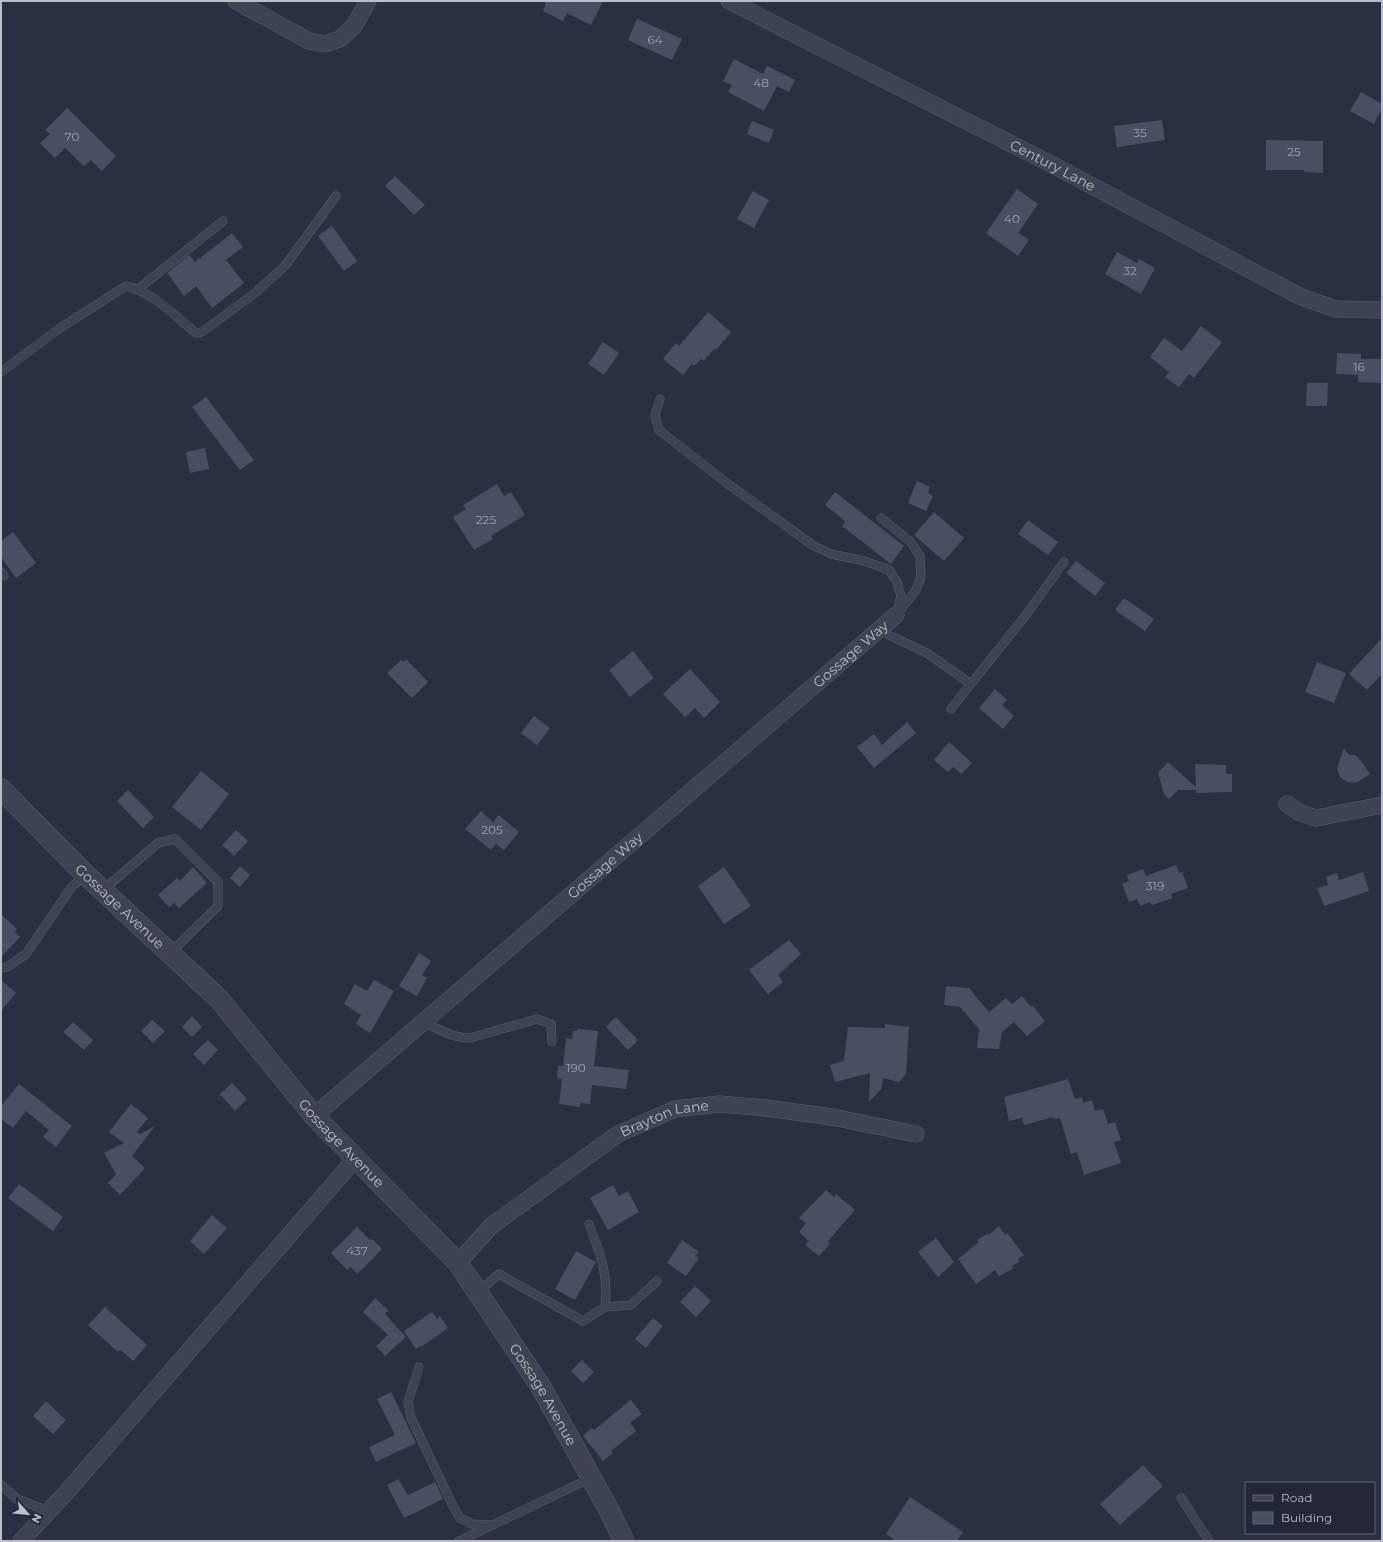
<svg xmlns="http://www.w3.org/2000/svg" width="1383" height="1542" viewBox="0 0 1383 1542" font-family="Montserrat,sans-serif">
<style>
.building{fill:#484f63}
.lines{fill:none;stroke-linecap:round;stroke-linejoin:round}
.service-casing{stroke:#585e6c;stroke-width:9}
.minor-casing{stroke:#585e6c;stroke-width:17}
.tertiary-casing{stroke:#585e6c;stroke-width:21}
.service{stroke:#3d4352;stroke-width:8}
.minor{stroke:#3d4352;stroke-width:16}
.tertiary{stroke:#3d4352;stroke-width:20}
.labels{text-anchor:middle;stroke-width:3;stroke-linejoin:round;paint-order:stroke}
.number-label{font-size:12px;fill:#9ea2b1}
.street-label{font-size:14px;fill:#babecb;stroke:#222737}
</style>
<rect width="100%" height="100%" fill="#293042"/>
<path class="building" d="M542,1h61l-12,24 -24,-12 -4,8 -20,-10 3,-8z
M637,19l45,20 -10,21 -44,-20z
M734,59l29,15 4,-8 28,14 -6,12 -12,-6 -13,25 -36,-19 4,-7 -9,-4z
M1361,92l21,12v4l-8,16 -24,-13z
M67,108l49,48 -14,15 -11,-11 -7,6 -19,-18 -10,10 -15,-15 10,-9 -5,-4z
M1162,120l3,20 -48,7 -3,-21z
M752,121l22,9 -5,13 -22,-9z
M1266,140l57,1v32l-19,-1v-2h-38z
M395,176l30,29 -11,10 -29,-29z
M1017,189l21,15 -20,29 11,7 -11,16 -32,-23z
M753,191l16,9 -15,28 -17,-9z
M332,226l25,35 -13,10 -26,-35z
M232,233l11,14 -17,13 18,23 -32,25 -16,-22 -12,10 -17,-23 22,-18 6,7z
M1117,252l20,11 2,-4 16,9 -14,26 -36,-20z
M708,312l23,20 -15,18 -2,-1 -10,12 -3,-2 -7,7 -2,-2 -9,11 -20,-16 13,-16 3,3z
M1201,326l21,16 -28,36 -5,-4 -10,13 -14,-10 4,-5 -19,-15 14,-19 18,13z
M603,342l16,11 -15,22 -16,-11z
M1337,353l24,1v5h21v24l-24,-1v-7l-22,-1z
M1307,383h21l-1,23h-21z
M206,397l48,63 -14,10 -48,-63z
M205,448l4,21 -19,4 -4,-21z
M917,481l13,6 -2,6 5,3 -7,15 -18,-8z
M497,484l7,12 7,-4 14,23 -34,21 2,3 -19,11 -21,-33 13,-8 -3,-4z
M835,492l69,54 -13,18 -49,-38 3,-5 -20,-16z
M934,512l30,26 -20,23 -30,-26z
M1028,520l30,22 -10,13 -30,-21z
M13,532l23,31 -20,15 -15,-21v-16z
M1076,561l29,22 -10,13 -29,-23z
M1124,598l30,21 -9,12 -30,-21z
M1382,638v36l-15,16 -18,-16z
M633,651l21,27 -24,19 -21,-27z
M406,659l22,23 -16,16 -25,-25 14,-13 2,2z
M1317,662l29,11 -12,30 -29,-11z
M690,669l30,33 -16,16 -9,-10 -10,9 -22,-23z
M995,689l12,11 -5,5 12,11 -11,13 -24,-21z
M534,716l16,12 -13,17 -16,-12z
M907,722l9,11 -42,35 -17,-21 17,-13 8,11z
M949,742l23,21 -11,11 -8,-7 -5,5 -14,-12z
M1344,748l5,7h6l6,6 9,13 -14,9 -9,-1 -7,-5 -3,-9z
M1168,762l28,25 -1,-23 31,1v9h6v18l-36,1v-3h-18l-9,9 -5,-5 -6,-21z
M201,771l28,23 -28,36 -29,-23z
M128,790l26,27 -11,11 -26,-27z
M481,811l12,11 6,-7 20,17 -15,18 -8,-6 -5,6 -26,-21z
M236,830l12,11 -14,15 -12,-11z
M1176,865l3,8 3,-1 6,16 -17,6 1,4 -20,7 -2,-3 -10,4 -3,-7 -8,3 -7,-18 7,-3 -2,-6 16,-6 3,7z
M240,866l10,9 -10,12 -10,-9z
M193,867l14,16 -28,25 -5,-5 -5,4 -11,-12 19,-17 3,3z
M724,867l27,39 -27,18 -26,-38z
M1363,872l6,19 -45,15 -7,-18 11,-3 -2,-8 11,-4 2,7z
M1,914l16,15 -2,3 5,5 -19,20z
M789,940l12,14 -23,21 5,7 -15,12 -19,-24z
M419,953l12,8 -9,14 5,3 -10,18 -18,-10z
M1,980l15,13 -15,18z
M374,980l20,11 -24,42 -14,-9 5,-9 -17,-11 11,-20 12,7z
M946,986l23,2 20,24 17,-14 6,6 10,-8 9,11 2,-1 12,15 -18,15 -13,-14 -12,10 -3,17 -22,-1 2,-19 -19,-22 -16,-2z
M192,1016l10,11 -10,10 -10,-10z
M616,1017l22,23 -10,10 -22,-23z
M152,1020l13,11 -12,12 -12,-12z
M73,1022l20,18 -9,10 -21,-18z
M885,1024l24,3 -3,47 -7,8 -16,-4 -1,10 -13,14 1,-29 -35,9 -5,-17 14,-4 4,-34 37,1z
M578,1029l20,2 -4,35 35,4 -3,19 -34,-4 -2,19 -10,-1v4l-21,-3 3,-25 -5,-1 1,-12h5l3,-28 6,1 1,-8h4z
M208,1040l10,10 -14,15 -11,-11z
M1068,1079l7,20 7,-2 1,6 9,-3 3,11 8,-2 5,15 7,-2 6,18 -7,2 7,21 -37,12 -7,-23 -6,2 -11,-36 -5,1 -2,-2 -29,8 -2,-7 -13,3 -5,-24z
M232,1083l15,16 -12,12 -15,-17z
M19,1084l53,42 -16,21 -13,-10 6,-7 -23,-19 -13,17 -12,-9v-13z
M131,1104l17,14 -11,14 3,2 15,-8 -23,30 13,12 -25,27 -12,-12 8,-9 -12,-21 20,-10 -15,-11z
M19,1184l44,33 -10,14 -45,-33z
M613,1185l6,11 9,-5 11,21 -31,18 -18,-32z
M826,1190l8,7 2,-3 19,16 -27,31 2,3 -11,12 -14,-11 4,-4 -10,-9 7,-9 -7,-5z
M212,1215l15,13 -23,26 -14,-13z
M999,1226l6,9 2,-2 17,22 -6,4 1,3 -7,4 2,2 -15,8 -4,-6 -19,14 -18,-25 21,-17 -2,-2 11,-7 1,2z
M357,1227l13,13 2,-1 10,10 -25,25 -6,-7 -4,3 -16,-17z
M936,1238l18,24 -16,15 -20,-25z
M682,1240l17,12 -4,4 4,2 -13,18 -19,-13z
M576,1251l20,11 -21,38 -20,-11z
M695,1286l16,15 -15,16 -16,-15z
M375,1298l13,12 -3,4 21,23 -21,19 -9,-10 12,-11 -25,-23z
M105,1307l42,38 -14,16 -12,-11 -4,1 -29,-26z
M432,1312l5,7 3,-3 8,12 -27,19 -1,-1 -4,3 -12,-18z
M653,1318l10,8 -17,22 -11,-9z
M582,1360l12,12 -11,11 -12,-12z
M391,1392l25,51 -40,19 -7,-15 26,-12 -18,-36z
M631,1400l11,14 -12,9 6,8 -25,20 2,2 -10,8 -20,-25 9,-8 2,2z
M46,1401l20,19 -13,14 -20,-18z
M1143,1465l20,21 -43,39 -20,-21z
M398,1479l10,16 27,-13 8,17 -39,19 -17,-33z
M910,1497l53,35 -6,9h-61l-10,-7z"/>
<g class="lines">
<defs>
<path id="service" d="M137,290l86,-69
M1,372l59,-44 66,-42c27,6 49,30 70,47l6,-1 53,-39 30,-27 51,-70
M660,399l-5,16 4,15 69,54 86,62 17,8 34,7 24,9 8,12 4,14 -5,19
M881,518l29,23 10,15 1,21 -5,13 -18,23
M1,572l3,4
M880,631l47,22 44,31
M951,709l75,-94 38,-53
M103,890l55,-47 17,-4 43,43v24l-48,47
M1,968l6,-1 19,-13 45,-66 14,-14
M423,1022c15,7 31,16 47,16l67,-19 14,5 1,18
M478,1292l21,-18 84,47 22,-14c4,-32 -5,-53 -16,-83
M605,1307l26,-2 26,-24
M419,1367l-11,35 3,16 41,86 8,14 12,6 20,1
M1,1485l16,14 32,12
M1181,1498l28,43
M459,1541l132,-63"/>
<g id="minor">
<path d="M236,1l73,40 16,3 15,-5 14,-13 14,-25"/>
<path id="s1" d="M729,1l324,164 248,132 35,12 46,1"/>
<path d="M1287,804l13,9 16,5 66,-13"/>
<path id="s2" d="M314,1116l582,-501"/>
<path id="s3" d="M458,1263l33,-37 127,-92 57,-25 44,-5 47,4 66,9 84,17"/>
<path d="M21,1541l44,-47 291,-336"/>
</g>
<g id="tertiary">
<path id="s4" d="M1,789l84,85 134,125 95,117 144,147 83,124 68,123 15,31"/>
</g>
</defs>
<use href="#service" class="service-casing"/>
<use href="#minor" class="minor-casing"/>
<use href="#tertiary" class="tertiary-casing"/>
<use href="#service" class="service"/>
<use href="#minor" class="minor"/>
<use href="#tertiary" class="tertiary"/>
</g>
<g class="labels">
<g class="number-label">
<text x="655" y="44">64</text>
<text x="761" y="87">48</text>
<text x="1140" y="137">35</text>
<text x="72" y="141">70</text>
<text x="1294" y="156">25</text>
<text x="1012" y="223">40</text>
<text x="1130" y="275">32</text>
<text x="1359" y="371">16</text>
<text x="486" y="524">225</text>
<text x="492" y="834">205</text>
<text x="1155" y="890">319</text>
<text x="576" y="1072">190</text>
<text x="357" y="1255">437</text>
</g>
<g class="street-label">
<text dy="5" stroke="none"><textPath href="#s1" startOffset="363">Century Lane</textPath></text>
<text dy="5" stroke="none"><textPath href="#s2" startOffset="708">Gossage Way</textPath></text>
<text dy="5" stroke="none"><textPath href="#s2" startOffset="384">Gossage Way</textPath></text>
<text dy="5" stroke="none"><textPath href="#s4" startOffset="167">Gossage Avenue</textPath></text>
<text dy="5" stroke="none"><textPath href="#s3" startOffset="256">Brayton Lane</textPath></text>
<text dy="5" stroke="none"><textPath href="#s4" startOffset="492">Gossage Avenue</textPath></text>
<text dy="5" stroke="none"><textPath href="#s4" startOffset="816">Gossage Avenue</textPath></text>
</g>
</g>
<rect width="1383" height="1542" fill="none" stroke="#babecb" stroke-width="4"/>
<rect x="1245" y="1482" width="130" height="52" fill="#222737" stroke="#5f6372"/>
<rect x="1253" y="1495" width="20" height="6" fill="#3d4352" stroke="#5f6372"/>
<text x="1281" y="1502" font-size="12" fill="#babecb">Road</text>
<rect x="1253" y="1512" width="20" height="12" fill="#484f63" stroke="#5f6372"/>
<text x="1281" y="1522" font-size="12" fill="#babecb">Building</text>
<g transform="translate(28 1514) rotate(117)" stroke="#222737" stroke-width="3" paint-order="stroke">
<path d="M0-3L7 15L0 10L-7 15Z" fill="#babecb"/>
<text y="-6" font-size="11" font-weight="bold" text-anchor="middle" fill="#babecb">N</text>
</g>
</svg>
